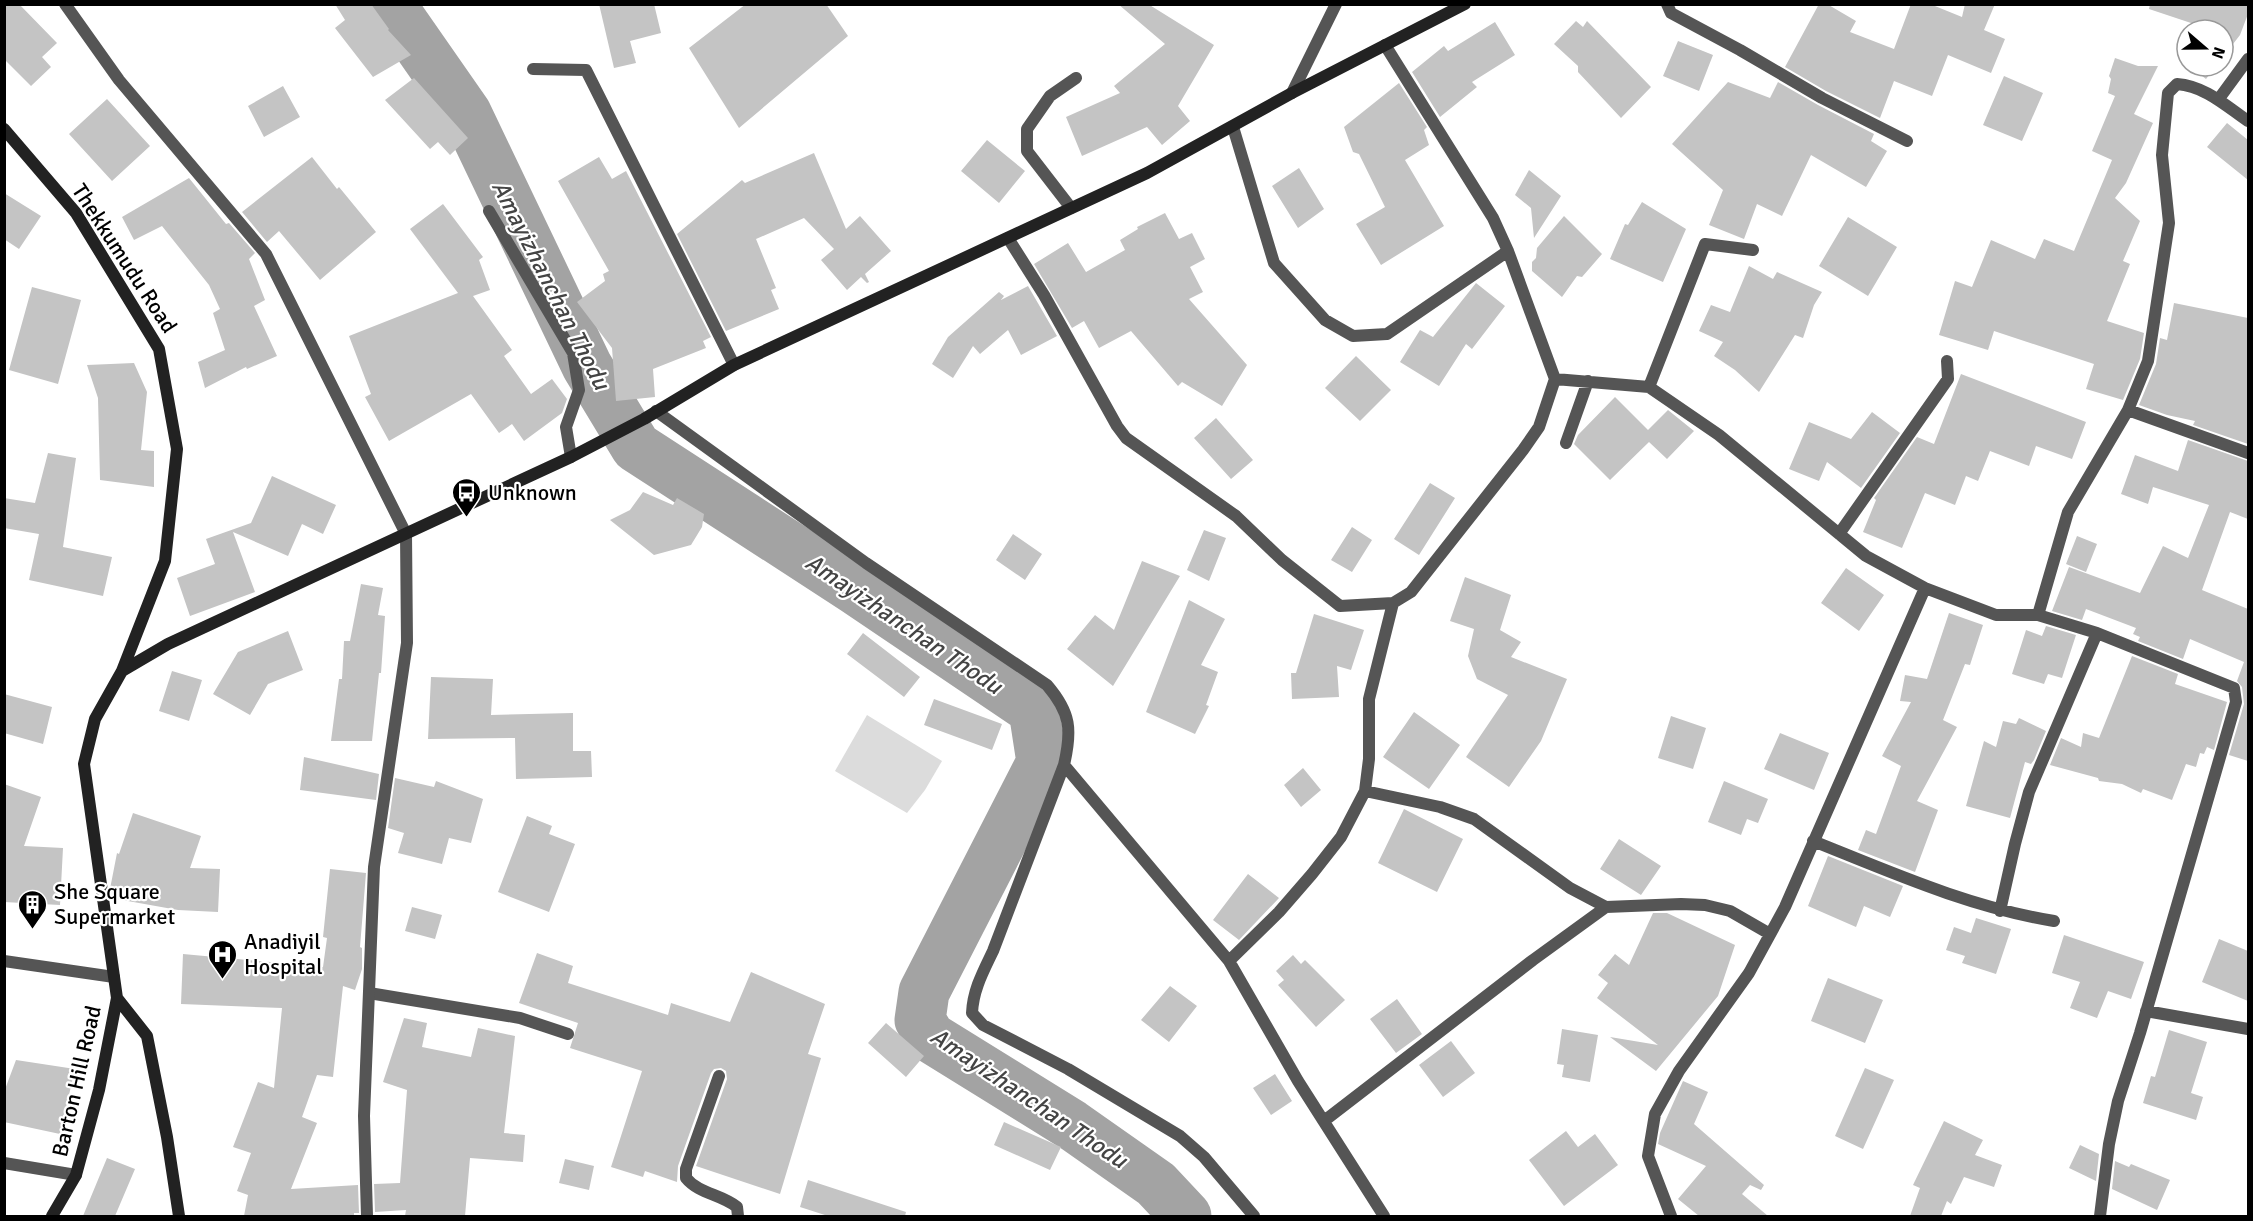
<svg xmlns="http://www.w3.org/2000/svg" width="2253" height="1221" viewBox="0 0 2253 1221" font-family="Signika,sans-serif">
<style>
.green{fill:#dcdcdc}
.lines{fill:none;stroke-linecap:round;stroke-linejoin:round}
.river{stroke:#a3a3a3;stroke-width:51}
.building{fill:#c4c4c4}
.lane{stroke:#555;stroke-width:12}
.street{stroke:#555;stroke-width:12}
.secondary{stroke:#222;stroke-width:12}
.labels{text-anchor:middle;stroke-width:4.5;stroke-linejoin:round;paint-order:stroke}
.street-label{font-size:22px;fill:#000;stroke:#fff}
.poi-label{font-size:22px;fill:#000;stroke:#fff;text-anchor:start}
.water-label{font-size:24px;font-style:italic;fill:#444;stroke:#fff}
</style>
<rect width="100%" height="100%" fill="#fff"/>
<path class="green" d="M867,715l75,46 -17,29 -18,23 -72,-42z"/>
<g class="lines">
<path class="river" d="M390,4l76,109 121,253 49,81 219,142 179,121 8,52 -118,230 -4,28 10,17 142,88 84,59 30,32"/>
</g>
<path class="building" d="M4,4h15l38,39 -15,14 9,10 -20,19 -27,-27z
M335,4h36l18,25 -1,1 23,25 -38,22 -38,-49 10,-8z
M599,4h55l7,29 -31,8 6,22 -22,5z
M746,4h80l22,32 -109,92 -50,-80z
M1118,4h30l66,41 -36,61 12,15 -28,24 -15,-18 -65,29 -16,-39 54,-24 -6,-7 51,-42z
M1819,4h8l29,17 -6,11 44,17 17,-45h19l32,13 3,-13h30l-11,26 21,9 -14,34 -43,-18 -16,41 -38,-15 -14,37 -54,-27 -41,-24z
M2150,4h98v10l-8,21 -17,22v-27h-15l1,-1 -60,-20z
M1576,21l7,6 4,-6 64,66 -30,31 -43,-46v-6l-24,-22z
M1495,22l20,33 -43,27 5,5 -37,30 -28,-45 32,-26 4,5z
M1678,41l35,14 -14,36 -36,-15z
M2115,58l23,8h20l-24,48 19,9 -27,60 -11,15 25,23 -17,40 7,3 -23,57 37,12 -4,26 -17,41 -37,-11 8,-25 -100,-33 -6,19 -49,-15 16,-54 17,6 19,-47 44,19 9,-20 30,12 38,-91 -20,-9 23,-55 -7,-3 3,-14 -2,-3z
M2189,66h27l-10,13z
M2004,76l39,17 -21,48 -39,-16z
M414,78l54,60 -18,17 -12,-13 -8,7 -45,-49z
M1728,82l42,16 8,-16 40,23 56,29 -3,7 16,10 -21,36 -55,-32 -29,61 -25,-12 -13,35 -35,-14 14,-35 -51,-46z
M1399,83l28,44 -3,3 5,15 -24,15 39,66 -63,39 -25,-41 29,-17 -26,-53 -6,-2 -9,-25z
M283,86l17,31 -36,20 -16,-31z
M107,99l43,47 -38,35 -43,-47z
M2227,123l21,17v40l-41,-33z
M987,140l38,31 -26,32 -38,-32z
M814,153l32,76 14,-13 31,35 -26,23 4,8 -2,1 -6,-6 -14,13 -26,-30 13,-11 -30,-31 -48,21 20,49 -5,2 8,19 -53,22 -49,-97 65,-54 3,3z
M312,157l25,32 2,-2 37,45 -56,48 -41,-49 -12,11 -25,-30z
M599,157l13,22 14,-8 85,166 -8,4 3,7 -53,21 2,28 -39,4 -4,-53 -35,-46 28,-21 -2,-7 6,-3 -51,-90z
M1299,168l25,41 -26,19 -26,-42z
M1529,170l32,26 -27,42 -3,-30 -16,-13z
M189,178l37,46 3,-1 26,30 -6,6 16,41 -11,6 23,50 -30,13 -1,-2 -41,21 -7,-26 27,-12 -12,-37 7,-4 -11,-24 -47,-59 -28,14 -12,-23z
M4,193l37,23 -22,33 -15,-10z
M1642,202l44,27 -23,53 -53,-23 15,-35 3,1z
M443,204l40,53 -4,3 11,30 -17,6 39,54 -8,6 27,38 21,-15 15,20 -5,14 -38,28 -12,-17 -13,9 -28,-39 -82,47 -24,-44 6,-3 -22,-58 109,-43 -48,-64z
M1165,213l14,26 13,-6 13,26 -15,8 13,25 -14,7 58,66 -25,41 -40,-24 -4,4 -47,-55 -32,17 -15,-27 -12,7 -38,-64 34,-21 18,29 39,-22 -5,-10 18,-11 -1,-2z
M1564,216l38,38 -20,23 -5,-1 -15,21 -30,-26v-9l4,-4 1,-10z
M1848,217l49,30 -29,49 -49,-30z
M1749,266l24,13 4,-7 45,20 -8,13 -11,33 -8,-3 -36,57 -24,-22 -21,-14 9,-14 -24,-11 12,-26 19,7z
M1476,283l29,23 -33,43 -6,-5 -27,42 -39,-24 20,-32 13,7z
M1028,286l29,50 -36,19 -13,-25 -28,24 -7,-8 -20,32 -21,-14 16,-27 51,-45 5,4 -3,4z
M32,287l49,13 -23,84 -49,-14z
M2174,303l74,15v126l-55,-19 2,-4 -28,-6 -28,-10 17,-41 4,-26 7,2z
M1356,356l35,34 -31,31 -35,-33z
M134,363l13,29 -6,58 13,1v36l-54,-7 -2,-82 -11,-33z
M1961,374l125,48 -14,37 -36,-13 -7,20 -39,-15 -12,30 -12,-5 -11,29 -30,-12 -23,55 -39,-16 13,-32 -2,-2 43,-61 17,7z
M1615,397l33,33 20,-20 26,21 -27,28 -18,-17 -39,38 -36,-36 4,-9z
M1872,412l28,21 -39,55 -34,-26 -8,19 -30,-12 20,-47 42,17z
M1216,418l37,42 -22,19 -37,-41z
M2188,440l60,21v58l-18,-7 -28,78 46,19v152l-19,-6 15,-51 -2,-17 -5,-6 7,-19 -54,-23 -7,20 -45,-18 2,-4 -7,-3 3,-6 -50,-19 -4,11 -30,-9 17,-44 71,26 23,-47 25,12 21,-53 -56,-18 -5,17 -27,-10 14,-39 43,16z
M48,453l28,5 -13,89 49,10 -9,39 -74,-16 10,-46 -35,-6v-30l31,5z
M272,476l64,29 -13,29 -21,-10 -14,32 -55,-24 22,60 -65,24 -13,-38 38,-14 -9,-25 45,-16z
M1430,483l25,15 -36,57 -25,-16z
M643,492l30,13 4,-7 27,16 -2,13 -11,18 -37,10 -44,-35 20,-10z
M1352,527l20,13 -20,32 -21,-12z
M1204,530l22,8 -17,43 -22,-11z
M1013,534l29,20 -17,26 -29,-20z
M2077,536l20,8 -11,28 -20,-8z
M1142,561l38,15 -67,110 -46,-37 28,-34 19,15z
M1846,568l38,27 -25,36 -38,-28z
M1465,577l46,18 -11,35 21,12 -10,15 56,22 -26,62 -32,46 -43,-30 42,-62 -31,-16 -9,-23 6,-27 -24,-8z
M361,584l22,4 -5,27 7,1 -4,57h-2l-7,68h-41l8,-62h3l2,-38h6z
M1189,600l36,19 -24,46 17,7 -12,33 3,1 -14,28 -49,-22z
M1949,613l34,12 -13,40 -5,-1 -22,56 14,7 -40,74 21,9 -23,62 -57,-22 8,-20 10,4 25,-68 -19,-10 29,-54 -11,-1 5,-26 22,4z
M1314,614l50,16 -13,40 -14,-4 2,31 -47,2 -1,-26h5z
M2046,626l30,9 -14,43 -14,-4 -4,10 -32,-10 14,-44 16,6z
M288,631l15,39 -35,14 -18,31 -37,-21 25,-42z
M863,633l57,44 -16,20 -57,-43z
M2132,656l46,18 -3,10 52,18 -13,48 -7,-3 -3,7 -4,-1 -4,14 -10,-3 -14,36 -29,-11 -2,4 -19,-9 -23,-3 -1,-3 -48,-13 11,-27 20,9 2,-14 16,5z
M172,671l30,9 -13,41 -30,-10z
M431,677l62,2 -2,36 82,-2v38h18l1,26 -76,2 -1,-41 -87,1z
M4,694l48,13 -9,37 -39,-11z
M934,699l68,25 -10,26 -68,-25z
M1414,712l46,33 -31,44 -46,-32z
M1671,716l35,12 -13,41 -35,-11z
M2019,718l27,13 -12,29 -3,4 -6,-2 -15,56 -44,-12 18,-65 12,6 7,-26 13,3z
M1780,733l49,20 -15,37 -50,-21z
M304,757l75,17 -3,26 -76,-10z
M1303,768l18,22 -20,17 -17,-22z
M395,778l39,9 2,-6 47,18 -12,44 -22,-5 -7,26 -44,-11 6,-20 -16,-5z
M1724,781l44,18 -10,24 -11,-4 -6,16 -33,-13z
M4,784l37,13 -17,49 39,2 -3,57 -56,-3z
M1404,809l59,30 -26,53 -59,-29z
M133,813l68,23 -11,32 30,1 -2,43 -40,-2 -67,-12 -1,-9 7,-36 2,1z
M527,816l25,10 -3,8 26,10 -26,68 -51,-20z
M1619,839l42,27 -20,29 -41,-26z
M1828,856l75,30 -13,31 -26,-11 -8,21 -48,-21z
M330,869l36,4 -6,74 2,1v21l-7,21 -12,-4 -10,91 -16,-2 -15,42 15,6 -26,66 67,-4 1,28h-5v3h-110l4,-21 -11,-4 14,-38 -18,-6 25,-65 16,6 8,-80 -101,-4 2,-50 140,13 4,-29 -4,-1z
M1248,874l31,24 -40,42 -26,-20z
M412,907l30,8 -7,24 -30,-8z
M1653,913h14l68,32 -17,51 -62,75 -46,-34 48,8 -61,-47 11,-15 -10,-8 17,-21 14,11z
M1976,918l35,11 -15,45 -34,-11 3,-7 -19,-6 8,-23 17,6z
M2064,935l80,27 -13,37 -23,-8 -11,27 -27,-10 10,-26 -28,-9z
M2219,939l29,12v50l-46,-19z
M537,953l36,13 -5,17 100,32 3,-12 59,19 21,-50 74,32 -17,50 13,4 -41,136 -84,-28 31,-87 -1,-8 -5,-3 -7,1 -3,4 -33,93 -1,16 -32,-11 -2,6 -32,-10 31,-96 -72,-23 8,-25 -59,-20z
M1293,955l8,9 4,-4 40,40 -29,27 -38,-42 6,-5 -8,-9z
M1828,978l55,22 -18,43 -54,-22z
M1170,986l27,20 -28,36 -28,-22z
M1397,999l25,35 -26,19 -26,-34z
M404,1018l23,5 -5,24 49,10 7,-29 37,8 -11,97 21,2 -2,27 -53,-4 -5,58h-60l1,-6 -31,2 -1,-28 26,-1 7,-93 -24,-8z
M886,1023l38,33 -18,21 -38,-34z
M1562,1029l36,6 -8,47 -28,-5 2,-12 -7,-1z
M2169,1030l38,12 -16,51 12,4 -7,23 -53,-17 8,-27 4,1z
M1451,1041l24,32 -32,24 -24,-32z
M16,1060l59,9 -15,65 -56,-12v-30z
M1865,1068l29,12 -31,69 -28,-13z
M1275,1074l17,27 -21,14 -18,-27z
M1683,1081l25,11 -14,32 70,61 -3,5 -11,-5 -8,9 26,22h-69l-21,-17 28,-33 -48,-22 2,-11z
M1944,1121l39,19 -8,15 27,10 -8,22 -30,-10 -13,27 -4,-3 -6,15h-31l10,-28 -7,-3z
M1004,1122l57,25 -11,23 -56,-25z
M1566,1131l12,16 17,-13 23,31 -54,41 -35,-46z
M2080,1145l19,9 -3,27 -27,-13z
M107,1158l28,11 -20,47h-32z
M565,1159l29,7 -5,24 -30,-7z
M2115,1161l14,6 2,-3 39,16 -13,30 -45,-21z
M808,1180l98,32 -1,4h-77l-28,-9z"/>
<g class="lines">
<path class="lane" d="M369,993l151,25 48,16
M719,1076l-33,93v9c13,16 35,16 51,29l1,9"/>
<path class="street" d="M65,4l54,76 147,174 140,280 1,109 -33,224 -10,249 3,100
M1667,4l4,9 69,37 82,48 85,43
M1385,45l108,173 15,33 47,128 94,8 70,48 147,121 59,32 71,27h42l59,18 137,55 2,14 -96,331 -22,68 -9,43 -9,72
M533,69l53,1 148,295
M1292,93l44,-89
M2218,100l30,-41
M1233,127l41,136 51,57 28,16 34,-2 121,-83
M1071,208l-44,-57v-22l23,-33 26,-18
M489,211l84,142 6,37 -13,37 5,30
M1008,238l36,57 73,131 9,12 110,78 46,44 58,46 53,-3 18,-11 112,-142 16,-23 16,-48
M1649,387l56,-143 48,6
M2128,410l120,43
M656,411l210,152 181,122c24,28 25,45 17,80l-71,186c-10,21 -20,39 -21,62l11,12 85,44 112,67 24,21 50,59
M1566,443l22,-62
M1839,534l109,-155 -1,-18
M2038,615l30,-103 60,-102 20,-49 21,-138 -7,-68 6,-62 9,-9c28,2 49,22 71,37
M1064,765l165,196 50,-49 33,-38 29,-37 24,-46 4,-32v-60l24,-96
M1365,791l75,16 34,12 96,69 36,19 75,-3 24,1 25,6 40,23
M1813,841c80,32 156,66 241,80
M2000,911l15,-67 14,-52 68,-159
M4,961l110,16
M1229,961l69,120 86,135
M2146,1011l102,18
M1324,1121l209,-161 73,-53
M4,1163l72,12
M1671,1216l-23,-60 7,-42 24,-43 70,-98 36,-66 140,-319"/>
<path class="secondary" d="M4,129l72,84 83,136 18,100 -12,112 -43,110 -27,48 -11,45 33,234 -18,92 -23,85 -24,41
M122,671l46,-27 403,-187 73,-38 90,-54 413,-192 145,-80 173,-89
M117,998l30,38 20,101 12,79"/>
</g>
<defs>
<symbol id="bus-pin" viewBox="-11 -11 22 30"><path d="M0 17L-7.5 6A9.5 9.5 0 1 1 7.5 6Z" fill="#000" stroke="#fff"/><path d="M-5-6H5V4H4V6H2V4H-2V6H-4V4H-5ZM-3.5-4V0h7V-4ZM-3.5 1.2v1.5H-2V1.2ZM2 1.2v1.5H3.5V1.2Z" fill="#fff"/></symbol>
<symbol id="building-pin" viewBox="-11 -11 22 30"><path d="M0 17L-7.5 6A9.5 9.5 0 1 1 7.5 6Z" fill="#000" stroke="#fff"/><path d="M-4-6H4V6H1V3H-1V6H-4ZM-2.5-4.3h1.7v1.8h-1.7ZM.8-4.3h1.7v1.8H.8ZM-2.5-1h1.7V.8h-1.7ZM.8-1h1.7V.8H.8Z" fill="#fff"/></symbol>
<symbol id="hospital-pin" viewBox="-11 -11 22 30"><path d="M0 17L-7.5 6A9.5 9.5 0 1 1 7.5 6Z" fill="#000" stroke="#fff"/><path d="M-5-5h3v3.5h4V-5h3V5h-3V1.5h-4V5h-3Z" fill="#fff"/></symbol>
</defs>
<g fill-rule="evenodd">
<use href="#bus-pin" x="450" y="476" width="33" height="45"/>
<use href="#building-pin" x="16" y="888" width="33" height="45"/>
<use href="#hospital-pin" x="206" y="938" width="33" height="45"/>
</g>
<g class="labels">
<g class="street-label">
<text transform="translate(125 258) rotate(57)" y="8">Thekkumudu Road</text>
<text transform="translate(76 1081) rotate(-77)" y="8">Barton Hill Road</text>
</g>
<g class="poi-label">
<text x="488" y="500">Unknown</text>
<text x="54" y="899">She Square<tspan x="54" dy="25">Supermarket</tspan></text>
<text x="244" y="949">Anadiyil<tspan x="244" dy="25">Hospital</tspan></text>
</g>
<g class="water-label">
<text transform="translate(551 285) rotate(63)" y="8">Amayizhanchan Thodu</text>
<text transform="translate(904 624) rotate(34)" y="8">Amayizhanchan Thodu</text>
<text transform="translate(1029 1098) rotate(34)" y="8">Amayizhanchan Thodu</text>
</g>
</g>
<rect width="2253" height="1221" fill="none" stroke="#000000" stroke-width="12"/>
<g transform="translate(2205 48) rotate(110)"><circle r="28" fill="#ffffff" stroke="#999999" stroke-width="1.5"/>
<path d="M0-4.5L10 22L0 15L-10 22Z" fill="#000000"/>
<text y="-9" font-size="16" font-weight="bold" text-anchor="middle" fill="#000000">N</text>
</g>
</svg>
